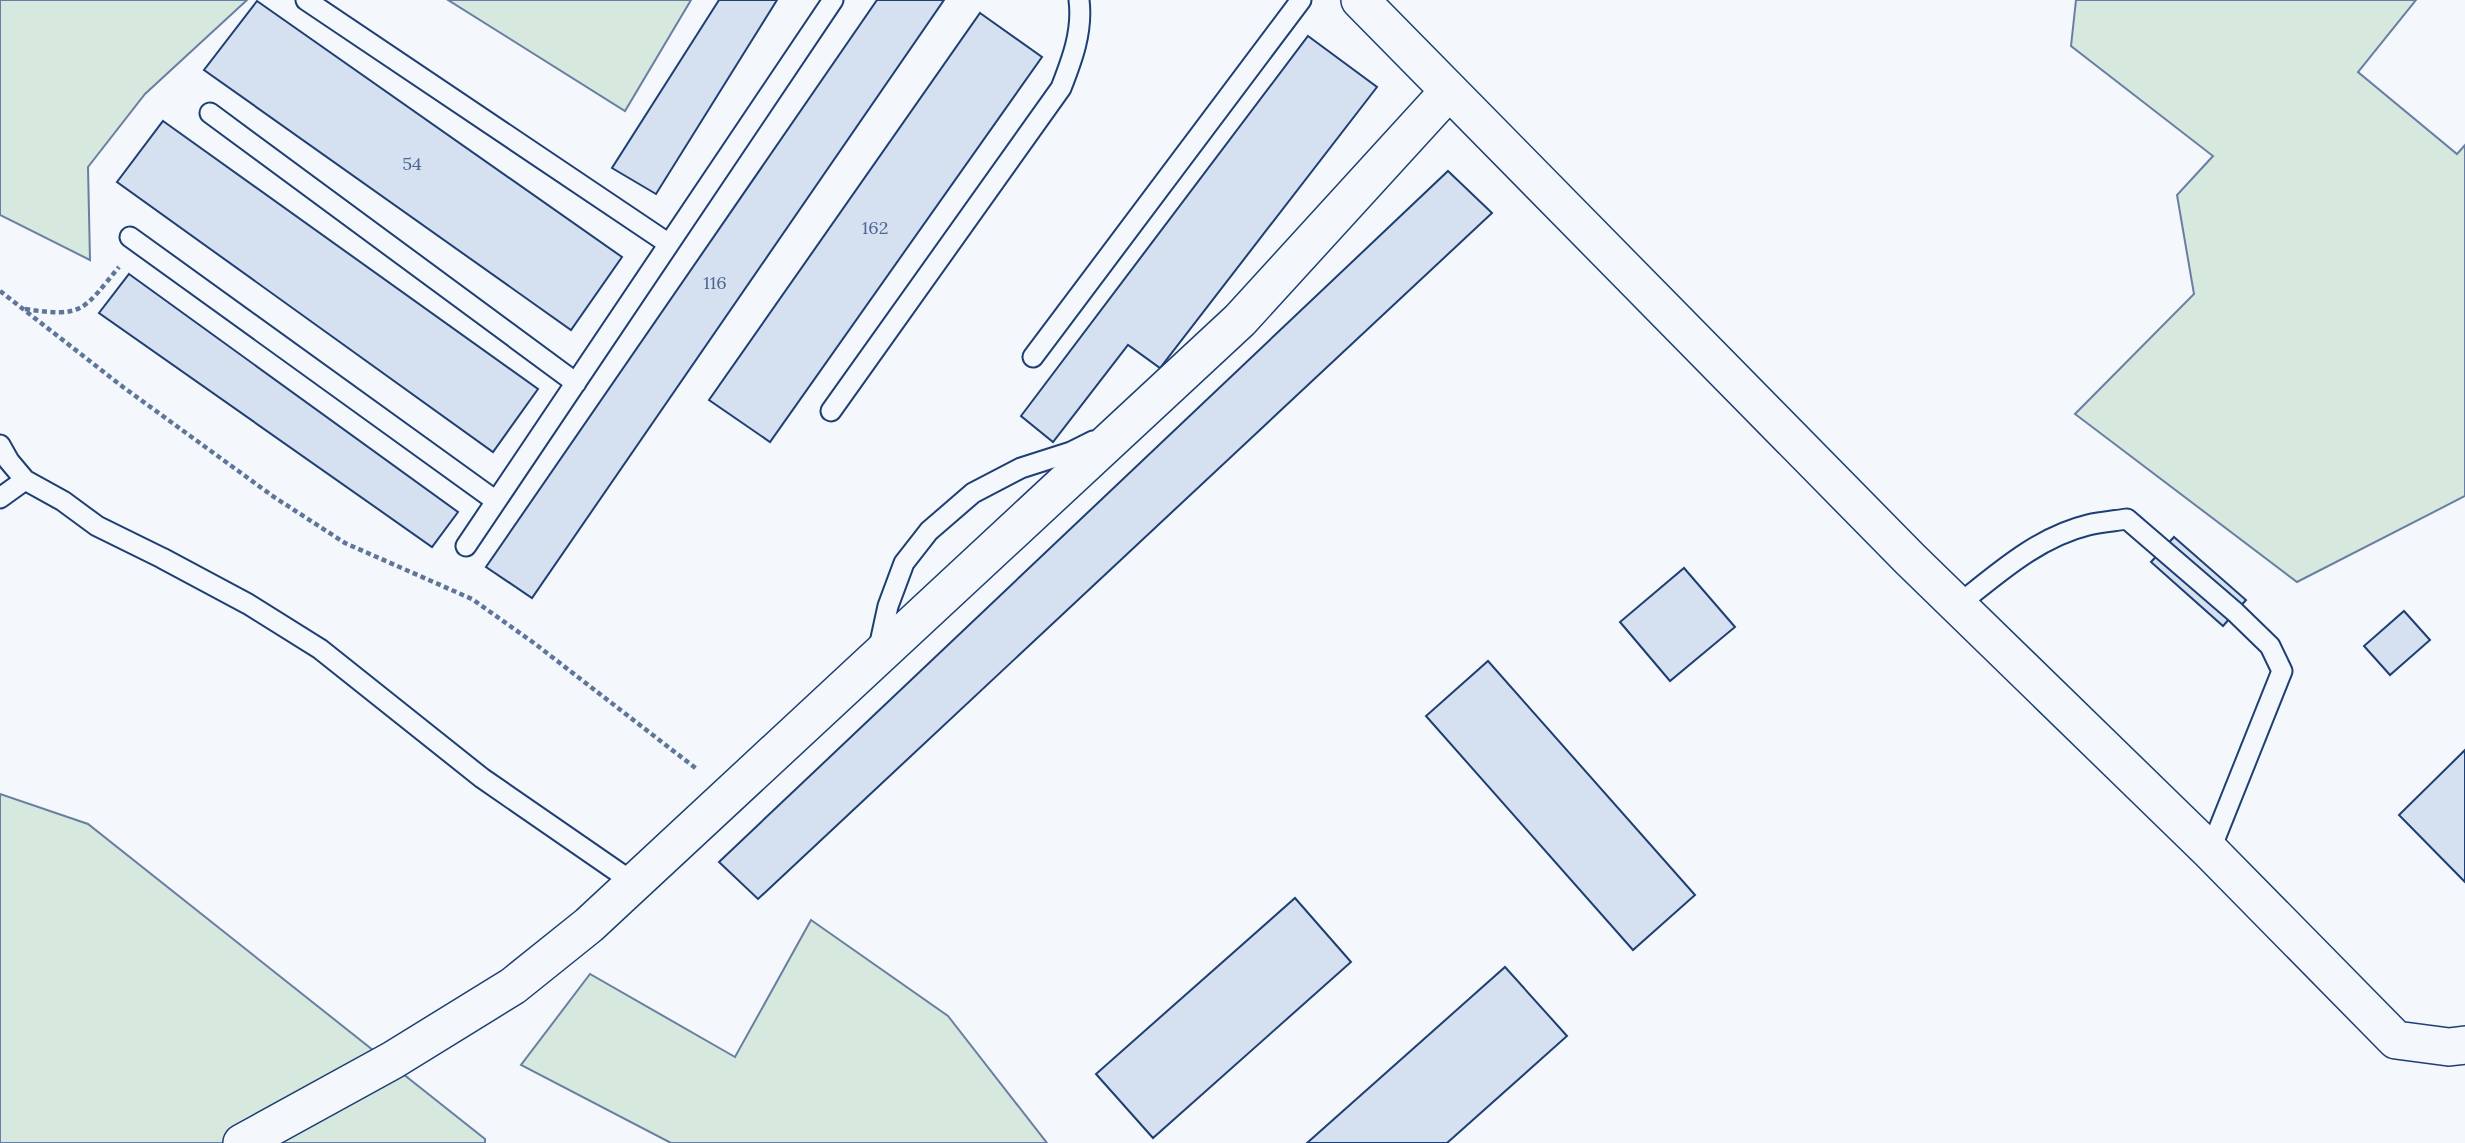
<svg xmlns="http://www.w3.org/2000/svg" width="2465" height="1143" viewBox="0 0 2465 1143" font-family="Lora,serif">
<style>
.green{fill:#d7e8df;stroke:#687fa3;stroke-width:2}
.building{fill:#d5e0f0;stroke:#1d3f73;stroke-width:2}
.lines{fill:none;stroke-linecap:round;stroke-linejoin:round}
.service-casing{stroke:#1d3f73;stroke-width:23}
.minor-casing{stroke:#1d3f73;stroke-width:40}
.path{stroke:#5e769c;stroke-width:4.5;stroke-dasharray:5 3.5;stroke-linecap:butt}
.service{stroke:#f4f7fb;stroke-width:19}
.minor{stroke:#f4f7fb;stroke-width:37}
.labels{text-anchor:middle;stroke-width:5;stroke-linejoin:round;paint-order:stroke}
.number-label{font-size:18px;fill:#4b6792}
</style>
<rect width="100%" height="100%" fill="#f4f7fb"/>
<path class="green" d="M0,0h247l-102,94 -57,73 2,93 -90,-45z
M448,0h243l-66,111z
M2076,0h340l-58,72 99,82 8,-9v351l-168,86 -222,-168 119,-120 -17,-99 36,-39 -142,-110z
M0,794l88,30 397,315v4h-485z
M811,920l137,96 99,127h-376l-150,-78 69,-91 145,83z"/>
<path class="building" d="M719,0h58l-121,194 -44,-26z
M877,0h67l-412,598 -46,-31z
M257,1l365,256 -51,73 -367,-260z
M980,13l62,44 -272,385 -61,-42z
M1308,36l69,51 -217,281 -32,-23 -75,97 -32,-26z
M163,121l375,268 -45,63 -376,-270z
M1448,171l44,42 -734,686 -39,-37z
M129,274l329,238 -26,35 -333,-234z
M2174,537l72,63 -23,26 -72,-64z
M1684,568l51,59 -65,54 -50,-59z
M2404,611l26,29 -40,35 -26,-29z
M1488,661l207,234 -62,55 -207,-234z
M2465,750v132l-66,-67z
M1295,898l56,64 -198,176 -57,-64z
M1505,967l62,69 -120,107h-140z"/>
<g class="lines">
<defs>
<path id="service" d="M306,0l363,244
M210,113l366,270
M130,237l366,264
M1033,357l268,-357
M831,411l230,-323c11,-28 22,-57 18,-88
M0,445l9,16 16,19 38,21 34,25 65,32 86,46 72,45 162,129 152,105
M0,498l25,-18
M466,546l367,-546
M1958,605c39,-31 80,-68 130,-80 13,-3 26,-4 39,-6l108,93 35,34 12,25 -72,180
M878,652l10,-46 16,-43 25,-32 44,-38 48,-25 50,-16 22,-11"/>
<path id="minor" d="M1360,0l550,559 300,292 186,189 53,7 16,-2
M242,1143l151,-83 120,-74 76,-61 651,-605 209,-229"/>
</defs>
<use href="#service" class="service-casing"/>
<use href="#minor" class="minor-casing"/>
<path class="path" d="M0,291l123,96 151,110 71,46 127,56 62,44 164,127
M25,309c59,9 58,1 94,-42"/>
<use href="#service" class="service"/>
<use href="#minor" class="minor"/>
</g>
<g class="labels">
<g class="number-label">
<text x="412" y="170">54</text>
<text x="875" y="234">162</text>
<text x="715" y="289">116</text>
</g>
</g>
</svg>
